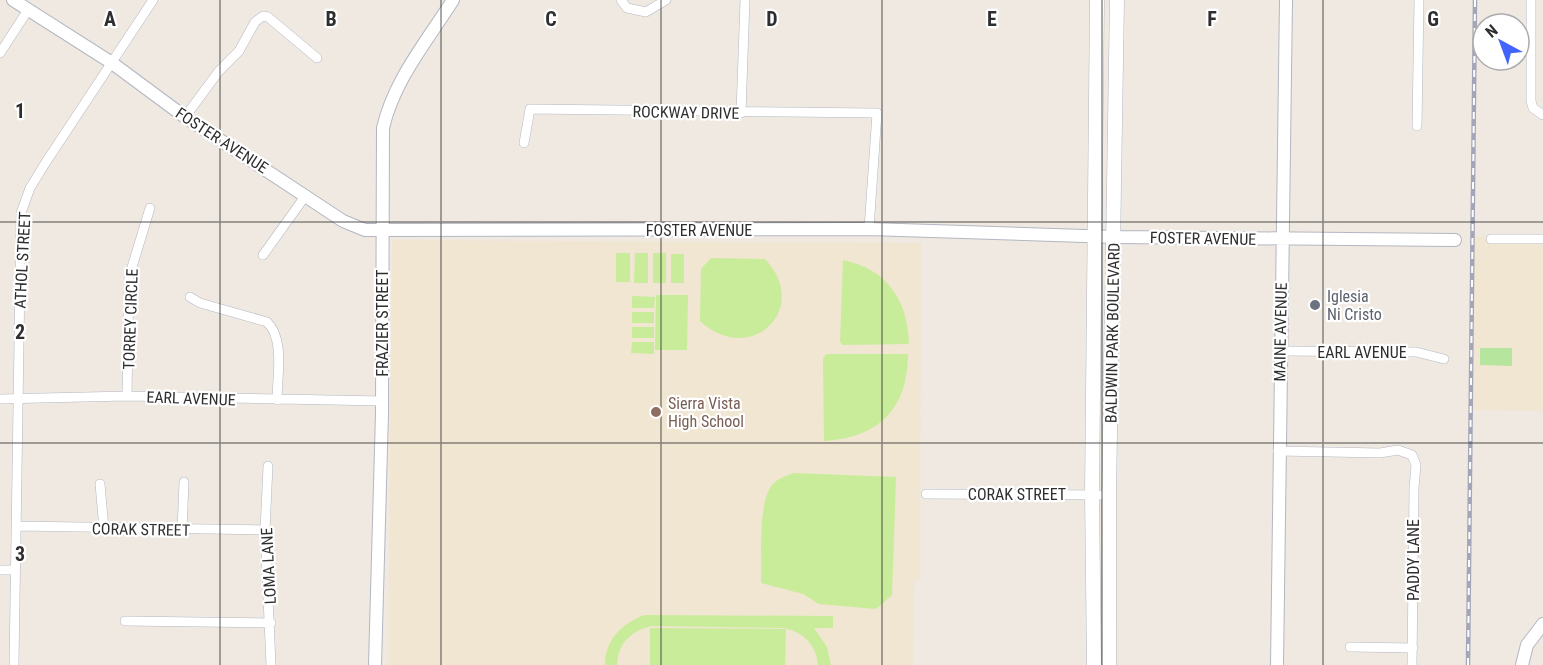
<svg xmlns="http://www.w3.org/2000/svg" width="1543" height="665" viewBox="0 0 1543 665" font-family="'Roboto Condensed',sans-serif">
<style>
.education{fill:#f0e6d1}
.green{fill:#b6e59e}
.pitch{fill:#c9ec9a}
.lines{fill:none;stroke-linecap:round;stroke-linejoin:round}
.minor-casing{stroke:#b4b7c1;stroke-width:10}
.tertiary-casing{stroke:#b4b7c1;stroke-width:14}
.secondary-casing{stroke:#b4b7c1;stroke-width:15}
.minor{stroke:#fff;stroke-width:9}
.tertiary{stroke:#fff;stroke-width:12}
.secondary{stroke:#fff;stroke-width:14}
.rail-casing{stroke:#a3a6b8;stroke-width:4.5}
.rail{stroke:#fff;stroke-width:2;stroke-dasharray:7;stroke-linecap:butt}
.grid{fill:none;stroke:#2e2e2e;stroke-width:1.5;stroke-opacity:0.55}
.worship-dot{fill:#6b7280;stroke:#fff;stroke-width:2}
.education-dot{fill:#8d6e63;stroke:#fff;stroke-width:2}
.labels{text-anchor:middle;stroke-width:4.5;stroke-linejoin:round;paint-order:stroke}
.street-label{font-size:16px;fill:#2e2e2e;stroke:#fff}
.worship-label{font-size:16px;fill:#5b616d;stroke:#fff;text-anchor:start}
.education-label{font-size:16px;fill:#785e54;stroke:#fff;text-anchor:start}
.grid-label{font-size:20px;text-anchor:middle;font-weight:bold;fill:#2e2e2e;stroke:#fff;stroke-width:4.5;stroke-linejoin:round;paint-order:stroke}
</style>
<rect width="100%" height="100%" fill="#efe9e1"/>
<path class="education" d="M1473,236l70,3v172l-72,-1z
M392,240l529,3 -1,337 -6,1 -1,84h-525z"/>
<path class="green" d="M1480,348h32v18l-32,-1z"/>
<path class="pitch" d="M616,253h14v29h-14z
M635,253h13v30h-14z
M653,253h13v30h-13z
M671,254h13v29h-13z
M711,258l54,1c47,49 -14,109 -65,62l1,-52z
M843,260c44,9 65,40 66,84l-66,1 -3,-3z
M656,295h32l-1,55h-32z
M632,296l23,1 -1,11h-22z
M632,312h22v11h-22z
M632,327h22v11h-22z
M632,342h22v12l-23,-1z
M826,354h82c0,54 -29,84 -84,87l-1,-82z
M794,473l102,4 -4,118 -16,14 -57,-5 -16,-10 -42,-11c1,-25 -3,-75 9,-95 4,-8 15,-12 24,-15z
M645,615l188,1v12h-19l13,19 4,18h-13c-2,-20 -14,-33 -34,-37l-132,-2c-21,5 -34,17 -35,39h-12c0,-25 17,-42 40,-50z
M650,628l136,1 -1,36h-135z"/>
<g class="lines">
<defs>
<path id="minor" d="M621,0l6,8 19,4 20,-12
M1531,0v101l2,7 10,7
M0,53l28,-43
M741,113l4,-113
M185,117l34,-46 20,-20 16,-29 8,-6 5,1 49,41
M1417,126l2,-126
M524,143l6,-34 347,4 -8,116
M1491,239h52
M263,255l43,-60
M190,297l10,6 67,19c18,17 10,55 10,78
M1280,351l136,1 28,7
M127,396l2,-119 21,-69
M0,399l127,-3 255,5
M1278,451l102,2 18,-3 14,5 4,10 -2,23 -2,177
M268,466l-3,64 6,135
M100,484l4,45
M926,494l183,1
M17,526l248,4
M182,530l2,-48
M0,570h16
M125,621l146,2
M1350,647l63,1
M14,665l7,-452 9,-25 16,-26 107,-162"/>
<path id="tertiary" d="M13,0l99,63 73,54 158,104 22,9 504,-1 246,8 340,3
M375,665l7,-252 1,-285c11,-48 44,-87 70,-128
M1277,665l9,-665
M1522,665l5,-20 16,-21"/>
<path id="secondary" d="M1094,665l-2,-171 5,-494
M1109,665v-170l8,-495"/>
</defs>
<use href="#minor" class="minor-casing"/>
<use href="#tertiary" class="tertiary-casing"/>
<use href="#secondary" class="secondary-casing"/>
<use href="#minor" class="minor"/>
<use href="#tertiary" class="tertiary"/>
<use href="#secondary" class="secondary"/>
<defs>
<path id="rail" d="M1468,665l7,-665"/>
</defs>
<use href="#rail" class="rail-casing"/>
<use href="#rail" class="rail"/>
</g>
<path class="grid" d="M220,0v665M441,0v665M661,0v665M882,0v665M1102,0v665M1323,0v665M0,222h1543M0,443h1543"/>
<circle class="worship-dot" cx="1315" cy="305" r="6"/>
<circle class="education-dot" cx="656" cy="412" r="6"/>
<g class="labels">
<g class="street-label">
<text transform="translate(686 112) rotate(1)" y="6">ROCKWAY DRIVE</text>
<text transform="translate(222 140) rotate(33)" y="6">FOSTER AVENUE</text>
<text x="699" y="236">FOSTER AVENUE</text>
<text transform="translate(1203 238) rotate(1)" y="6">FOSTER AVENUE</text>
<text transform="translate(22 260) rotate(-87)" y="6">ATHOL STREET</text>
<text transform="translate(130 319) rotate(-88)" y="6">TORREY CIRCLE</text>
<text transform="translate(382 323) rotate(-90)" y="6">FRAZIER STREET</text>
<text transform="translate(1280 332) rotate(-89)" y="6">MAINE AVENUE</text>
<text transform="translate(1112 333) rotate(-89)" y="6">BALDWIN PARK BOULEVARD</text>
<text x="1362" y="358">EARL AVENUE</text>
<text transform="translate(191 398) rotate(2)" y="6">EARL AVENUE</text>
<text x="1017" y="500">CORAK STREET</text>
<text transform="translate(141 529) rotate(1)" y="6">CORAK STREET</text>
<text transform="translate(1413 560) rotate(-90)" y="6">PADDY LANE</text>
<text transform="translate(268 566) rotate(-93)" y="6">LOMA LANE</text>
</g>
<g class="worship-label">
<text x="1327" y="302">Iglesia<tspan x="1327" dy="18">Ni Cristo</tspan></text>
</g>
<g class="education-label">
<text x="668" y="409">Sierra Vista<tspan x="668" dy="18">High School</tspan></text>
</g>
</g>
<g class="grid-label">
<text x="110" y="26">A</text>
<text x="331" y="26">B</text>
<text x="551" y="26">C</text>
<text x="772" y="26">D</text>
<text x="992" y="26">E</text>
<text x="1212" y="26">F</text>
<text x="1433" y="26">G</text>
<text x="20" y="118">1</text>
<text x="20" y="339">2</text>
<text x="20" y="561">3</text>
</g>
<g transform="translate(1501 42) rotate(319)"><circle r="28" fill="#ffffff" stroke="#ababab" stroke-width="1.5"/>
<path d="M0-4.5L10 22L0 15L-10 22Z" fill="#4264fb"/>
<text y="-9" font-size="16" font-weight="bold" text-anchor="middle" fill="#2e2e2e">N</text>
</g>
</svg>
